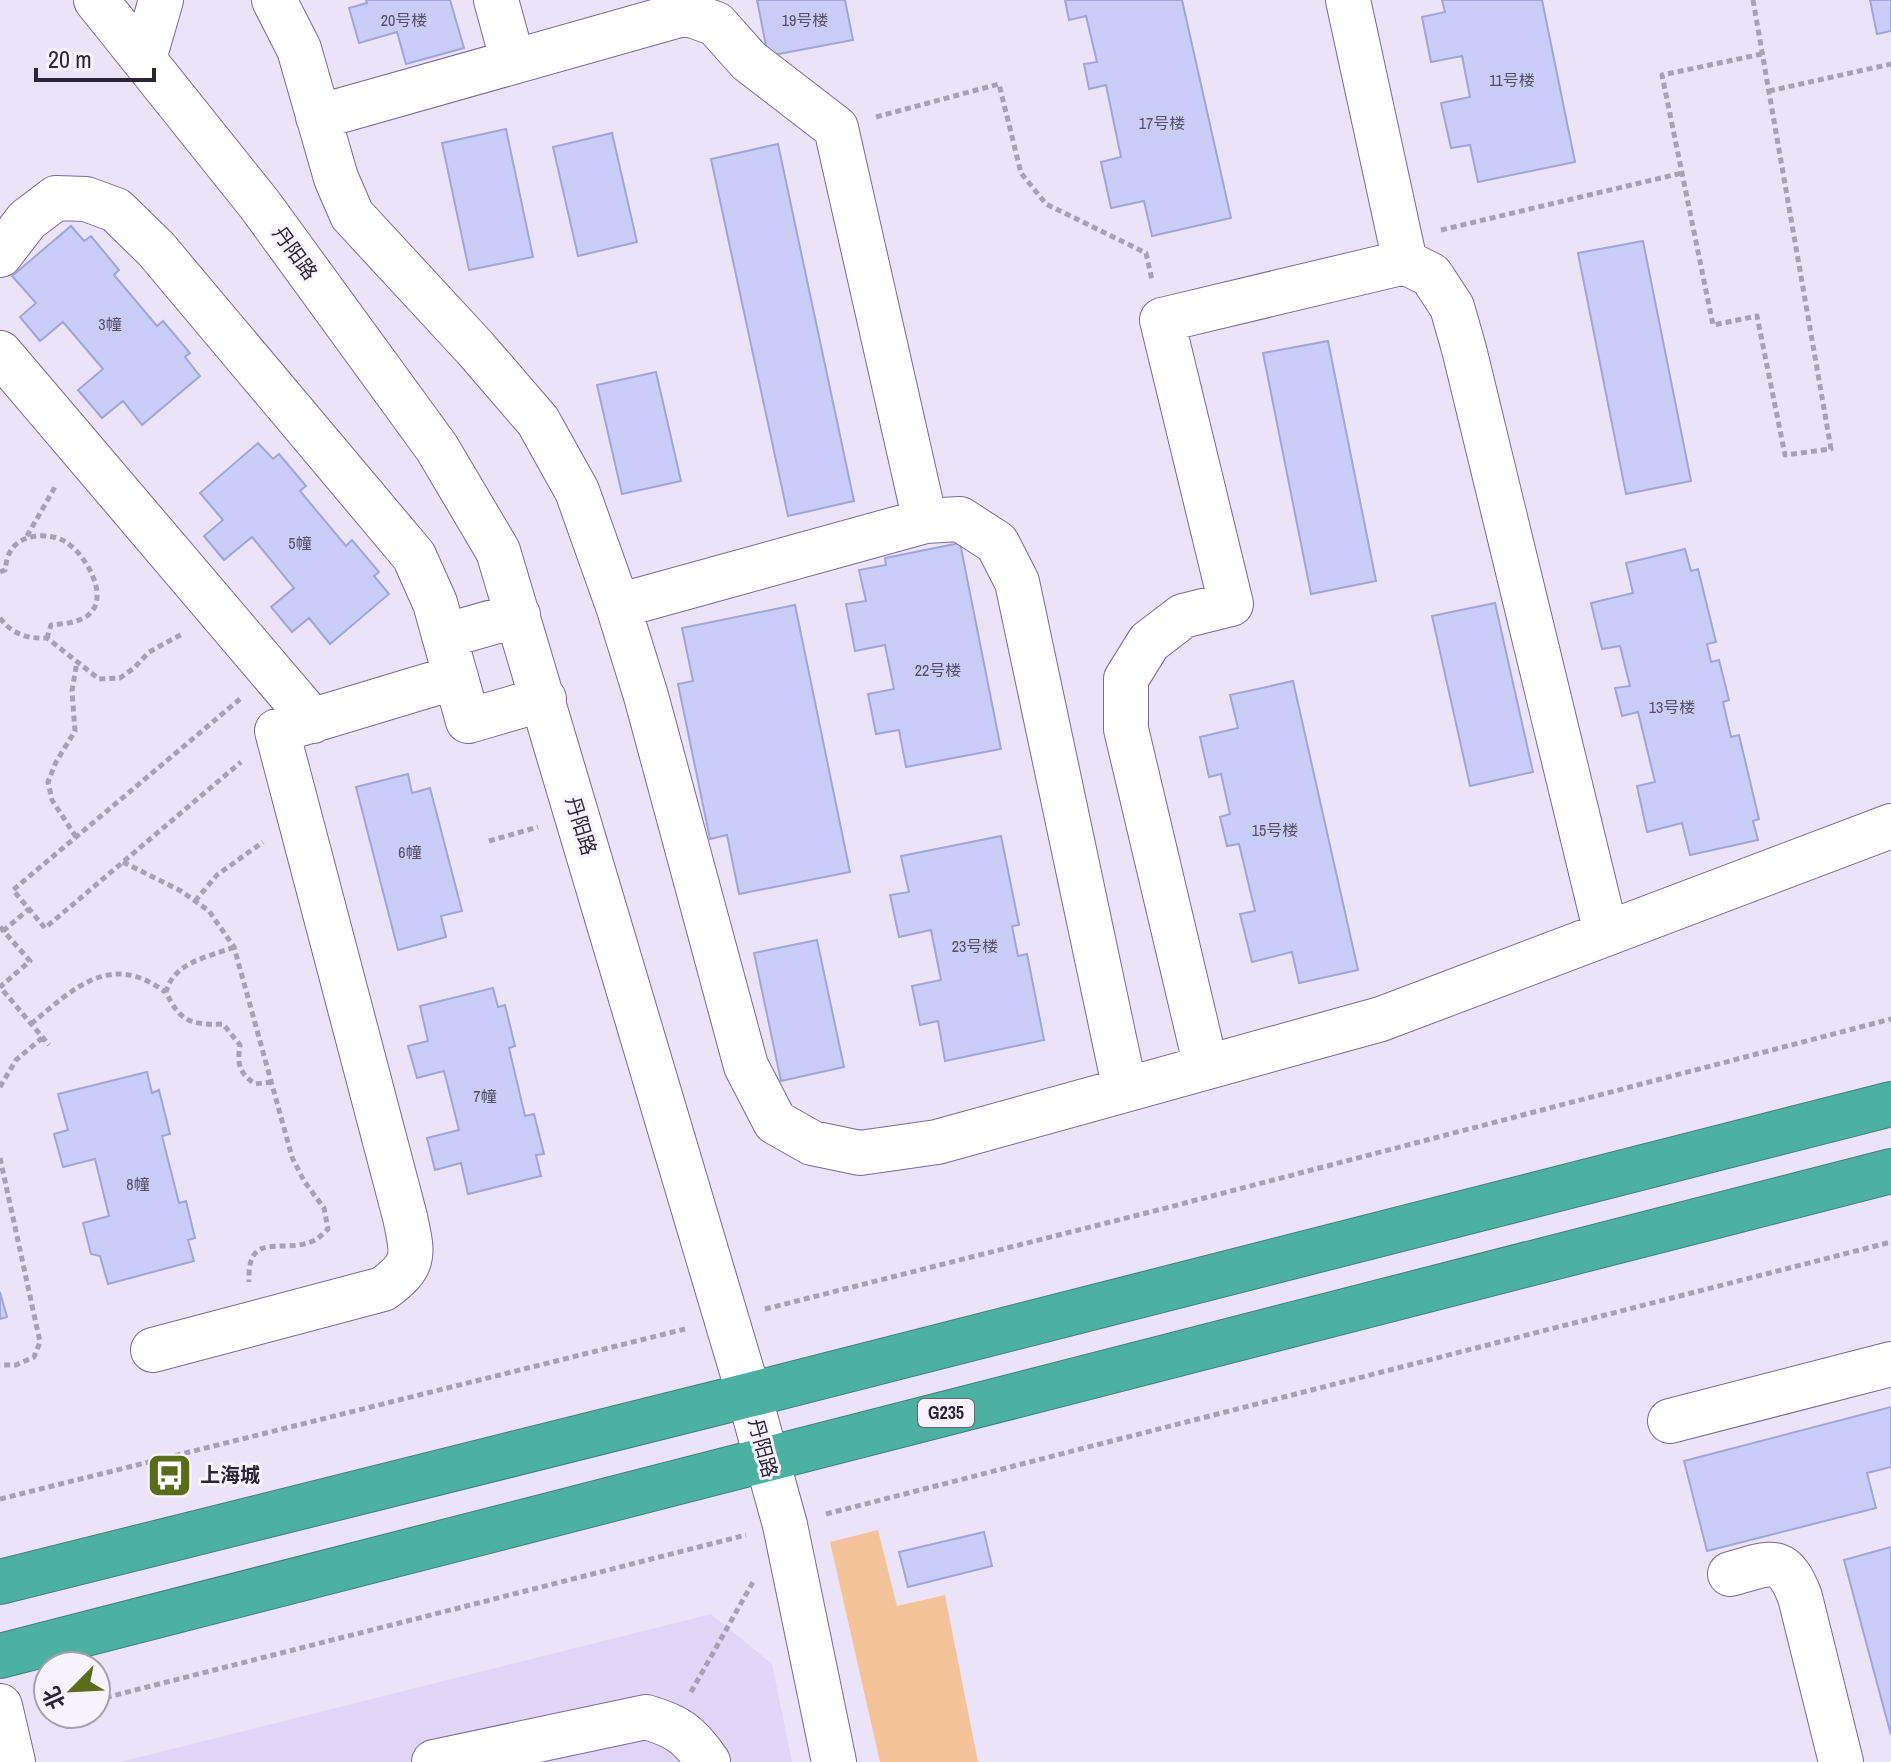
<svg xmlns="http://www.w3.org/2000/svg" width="1891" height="1762" viewBox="0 0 1891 1762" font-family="'Archivo Narrow','Noto Sans SC',sans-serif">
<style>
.built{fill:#e1d5f8}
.green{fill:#f5c39a}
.building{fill:#cacdf7;stroke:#a1a5d8;stroke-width:2}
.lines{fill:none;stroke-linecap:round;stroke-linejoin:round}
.minor-casing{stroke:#7a6997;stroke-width:46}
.highway-casing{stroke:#41807c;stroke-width:46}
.path{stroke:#a8a1b6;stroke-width:5;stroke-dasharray:6 4;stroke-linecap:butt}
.minor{stroke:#fff;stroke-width:44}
.highway{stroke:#4cb1a1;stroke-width:44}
.labels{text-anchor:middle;stroke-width:6;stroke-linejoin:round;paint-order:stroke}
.number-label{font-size:16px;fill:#544f68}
.shield{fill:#f6f3fe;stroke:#696373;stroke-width:2}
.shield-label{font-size:18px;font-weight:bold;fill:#2c2538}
.street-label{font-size:20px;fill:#2c2538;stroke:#f6f3fe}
.poi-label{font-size:20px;font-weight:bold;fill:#2c2538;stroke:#f6f3fe;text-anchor:start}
</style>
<rect width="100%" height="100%" fill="#ebe4f9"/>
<path class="built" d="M711,1614l61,50 20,98h-672z"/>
<path class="green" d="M878,1530l19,76 48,-11 33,167h-98l-50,-220z"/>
<path class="building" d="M366,0h84l14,48 -58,16 -9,-32 -38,11 -10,-35 18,-5z
M757,0h88l8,40 -85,16z
M1065,0h117l49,218 -79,18 -8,-35 -33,7 -10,-46 20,-5 -15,-72 -17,4 -5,-25 13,-2 -11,-46 -17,4z
M1442,0h100l33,162 -97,20 -8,-37 -19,3 -10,-45 29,-6 -8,-41 -31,6 -9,-45 23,-5z
M1870,0h21v31l-14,3z
M506,129l27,128 -64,13 -27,-127z
M612,133l25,109 -59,14 -25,-109z
M778,144l76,357 -66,15 -77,-357z
M71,226l13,15 7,-5 28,34 -5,5 43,51 6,-5 27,32 -5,4 15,19 -58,49 -19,-24 -21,17 -24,-28 25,-21 -40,-47 -23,19 -20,-24 16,-14 -24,-27z
M1643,241l48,240 -65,13 -48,-241z
M1328,341l48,240 -65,13 -48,-241z
M656,372l25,109 -59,13 -25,-109z
M258,443l15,16 6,-5 27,32 -6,5 46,55 6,-6 27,32 -5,4 15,18 -59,50 -21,-26 -17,14 -21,-25 23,-19 -42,-51 -28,23 -20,-24 19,-16 -23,-27z
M960,543l41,206 -95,18 -7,-37 -23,4 -8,-40 26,-5 -9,-44 -30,6 -9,-47 20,-3 -7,-31 27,-5 -1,-7z
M1685,549l6,22 7,-2 18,73 -9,2 4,18 8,-2 10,40 -6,2 8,35 8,-2 20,84 -6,2 5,19 -68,15 -8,-32 -35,9 -10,-46 18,-4 -17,-70 -16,4 -7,-28 15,-2 -10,-40 -18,3 -11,-46 42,-10 -7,-30z
M1495,603l38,169 -63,14 -38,-170z
M795,605l55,267 -111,22 -12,-59 -17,4 -32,-155 15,-3 -11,-53z
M1293,681l65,289 -59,13 -7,-31 -40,10 -12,-48 15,-3 -16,-67 -12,2 -7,-29 10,-3 -9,-40 -12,3 -9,-40 38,-9 -8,-33z
M408,774l4,19 18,-5 32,123 -21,5 5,21 -48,13 -42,-163z
M1001,836l18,89 -7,1 6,30 9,-2 17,86 -99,21 -7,-40 -18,4 -8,-39 29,-6 -10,-50 -32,7 -9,-42 19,-3 -8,-36z
M817,940l27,127 -63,14 -27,-128z
M493,988l5,19 7,-2 10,41 -6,2 16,68 9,-2 10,40 -8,1 5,21 -73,18 -7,-31 -26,7 -8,-32 32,-8 -15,-59 -27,7 -9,-32 20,-5 -8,-35z
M147,1072l5,21 7,-3 11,44 -8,2 17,67 7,-2 9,37 -7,2 6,21 -86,23 -8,-28 -9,-2 -8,-31 26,-7 -14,-57 -32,8 -9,-33 14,-4 -10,-36z
M0,1292l7,25 -7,2z
M1891,1407v60l-24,6 9,35 -169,43 -23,-90z
M984,1532l8,34 -84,21 -9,-35z
M1891,1547v188l-47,-175z"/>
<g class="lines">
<defs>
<path id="minor" d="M96,0l164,205 177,243 61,103 251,844 36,130 49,237
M274,0l25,49 37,129 16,37 123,133 63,73 39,70 41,115 28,90 100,370 29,56 37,21 48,10 77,-11 444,-123 510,-193
M496,0l17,62
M1348,0l57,262
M144,59l17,-59
M318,117l368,-104 30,11 33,37 87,67 89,393
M0,255l27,-35 29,-22 30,1 30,11 40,39 258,307 21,47 33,118 76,-22
M0,353l313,368
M618,606l307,-85 35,-2 37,24 20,39 108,508
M444,636l74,-21
M1206,1067l-80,-338v-50l23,-37 34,-26 48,-12 -69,-284 243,-58 26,13 21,32 12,42 142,584
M153,1350l230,-61c34,-25 30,-34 22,-72l-128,-486 179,-54
M1670,1421l221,-57
M1730,1574c39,-10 53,-22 70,23l41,165
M0,1706l13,56
M434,1762l212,-45c31,9 43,17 62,45"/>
<path id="highway" d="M0,1582l749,-187 1142,-291
M0,1656c631,-160 1260,-325 1891,-485"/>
</defs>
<use href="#minor" class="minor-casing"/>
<use href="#highway" class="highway-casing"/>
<path class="path" d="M1753,0l78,449 -46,6 -28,-139 -44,9 -51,-250 100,-21
M1769,91l122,-27
M876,117l123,-33 22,89 25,31 100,49 6,27
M1441,230l241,-57
M27,536l28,-49
M0,572l5,-2c1,-6 2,-13 5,-18 10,-19 39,-20 56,-10 19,12 46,56 21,74 -11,7 -24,8 -36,9l-4,13
M0,618c12,16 27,21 47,20l52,41 21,-1 14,-10 15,-16 35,-19
M240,699l-227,191 32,38 196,-166
M76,837l-24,-37 -4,-18 8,-20 19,-31 -3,-40 5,-29
M489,841l49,-14
M123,862l58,29 28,20 25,36 58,210 12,24 20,27 4,21c-5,4 -9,10 -15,12 -32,14 -66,-12 -64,41
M195,901l22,-26 46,-33
M0,927l30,34 -30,26 49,58
M3,931l26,-22
M234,947c-28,11 -60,15 -68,45 14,30 25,33 57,32l17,21c-3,19 -1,28 15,39l16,-2
M31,1024c43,-36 80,-73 134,-32
M0,1087l16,-27 26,-22
M0,1158l40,184 -6,15 -18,8h-16
M765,1309l397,-100 729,-190
M0,1499l685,-170
M826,1514l1065,-272
M691,1692l62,-110
M96,1700l650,-165"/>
<use href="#minor" class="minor"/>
<use href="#highway" class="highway"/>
</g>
<defs>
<symbol id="bus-square" viewBox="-11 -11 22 22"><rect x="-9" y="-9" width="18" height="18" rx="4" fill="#5b6d1a" stroke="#f6f3fe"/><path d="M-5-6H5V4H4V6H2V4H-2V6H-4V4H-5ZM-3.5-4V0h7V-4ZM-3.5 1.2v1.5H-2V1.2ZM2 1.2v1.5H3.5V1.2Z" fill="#fff"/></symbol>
</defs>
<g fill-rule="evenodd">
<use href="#bus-square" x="144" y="1450" width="51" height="51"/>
</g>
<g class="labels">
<g class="number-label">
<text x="404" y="26">20号楼</text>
<text x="805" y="26">19号楼</text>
<text x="1512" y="86">11号楼</text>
<text x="1162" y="129">17号楼</text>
<text x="110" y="330">3幢</text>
<text x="300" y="549">5幢</text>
<text x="938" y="676">22号楼</text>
<text x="1672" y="713">13号楼</text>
<text x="1275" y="836">15号楼</text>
<text x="410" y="858">6幢</text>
<text x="975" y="952">23号楼</text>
<text x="485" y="1102">7幢</text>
<text x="138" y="1190">8幢</text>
</g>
<rect class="shield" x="918" y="1399" width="56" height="28" rx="6"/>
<g class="shield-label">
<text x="946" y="1419">G235</text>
</g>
<g class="street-label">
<text transform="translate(295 253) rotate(54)" y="7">丹阳路</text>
<text transform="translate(581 826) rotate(73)" y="7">丹阳路</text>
<text transform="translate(763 1448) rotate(75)" y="7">丹阳路</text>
</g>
<g class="poi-label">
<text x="200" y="1482">上海城</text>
</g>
</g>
<g transform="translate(72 1690) rotate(246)"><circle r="38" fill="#f6f3fe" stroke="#a5a1af" stroke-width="2"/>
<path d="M0-6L14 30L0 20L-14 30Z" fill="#5b6d1a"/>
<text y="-12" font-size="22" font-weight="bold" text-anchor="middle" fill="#2c2538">北</text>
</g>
<path d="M36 68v12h118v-12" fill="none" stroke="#2c2538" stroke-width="4"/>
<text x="48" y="68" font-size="24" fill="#2c2538" stroke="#f6f3fe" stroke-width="6" paint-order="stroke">20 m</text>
</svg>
